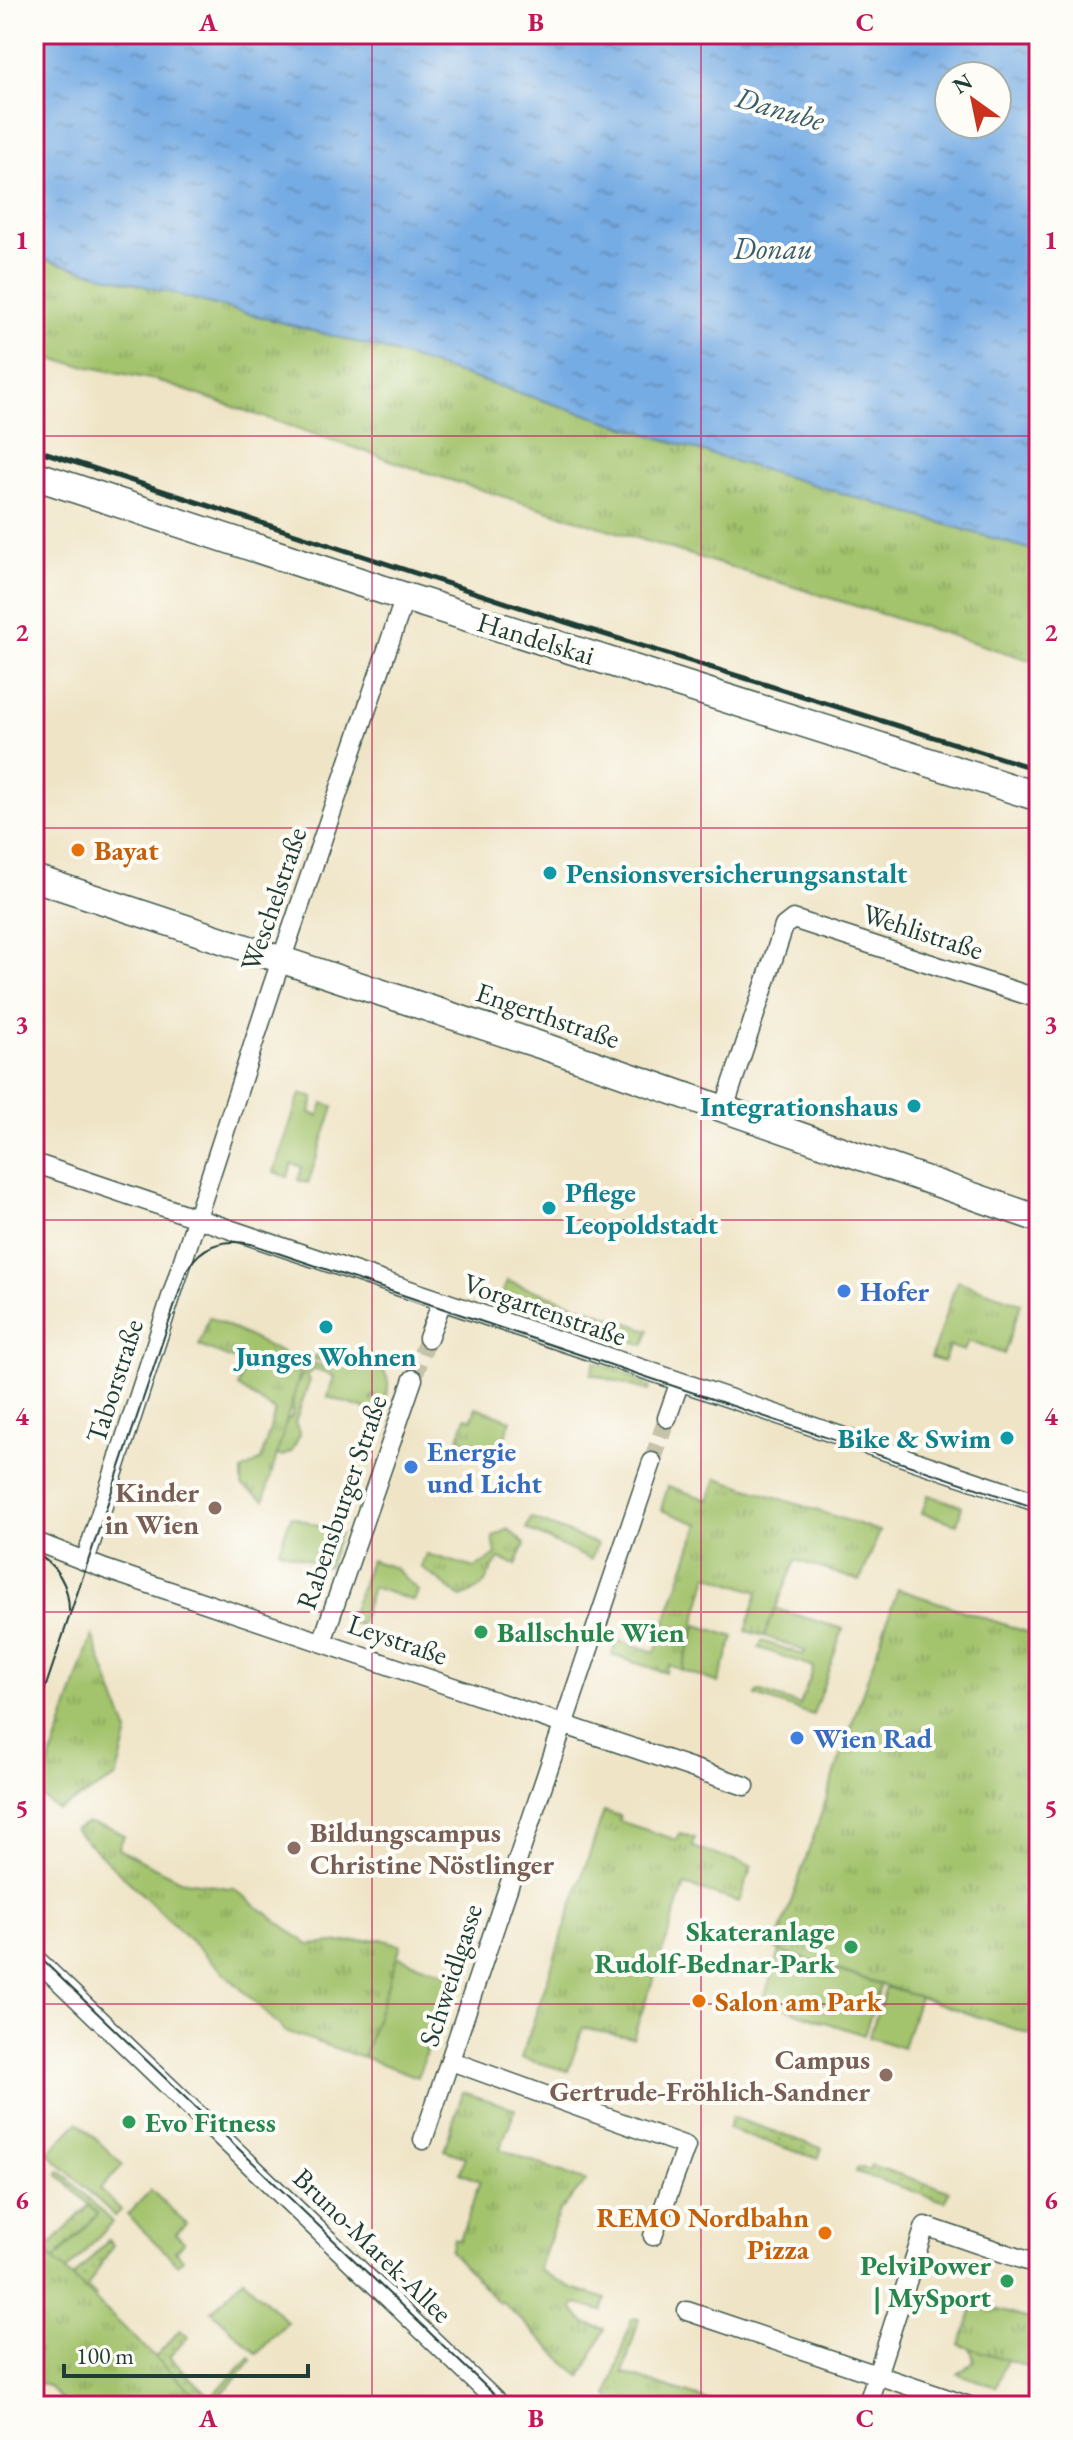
<svg xmlns="http://www.w3.org/2000/svg" width="1073" height="2440" viewBox="0 0 1073 2440" font-family="'EB Garamond',serif">
<style>
.grass{fill:#a3c36c;stroke:#618050;stroke-width:2}
.park{fill:url(#park-tufts);stroke:#618050;stroke-width:2}
.garden{fill:url(#garden-dots);stroke:#618050;stroke-width:2}
.water{fill:url(#water-ripples);stroke:#4a748c;stroke-width:2;fill-rule:evenodd}
.lines{fill:none;stroke-linecap:round;stroke-linejoin:round}
.street-tunnel{stroke:#c5c3a9;stroke-width:18;stroke-dasharray:18 9;stroke-linecap:butt}
.street-casing{stroke:#3e564a;stroke-width:21}
.secondary-casing{stroke:#3e564a;stroke-width:29}
.primary-casing{stroke:#3e564a;stroke-width:31}
.street{stroke:#fff;stroke-width:18}
.secondary{stroke:#fff;stroke-width:26}
.primary{stroke:#fff;stroke-width:28}
.tram{stroke:#1f3d34;stroke-width:2}
.rail{stroke:#1f3d34;stroke-width:5}
.grid{fill:none;stroke:#c2185b;stroke-width:2;stroke-opacity:0.55}
.food-dot{fill:#e8710a;stroke:#fdfcf7;stroke-width:3}
.culture-dot{fill:#0f9aa8;stroke:#fdfcf7;stroke-width:3}
.shop-dot{fill:#3f7fe0;stroke:#fdfcf7;stroke-width:3}
.education-dot{fill:#8d6e63;stroke:#fdfcf7;stroke-width:3}
.leisure-dot{fill:#2e9e5b;stroke:#fdfcf7;stroke-width:3}
.labels{text-anchor:middle;stroke-width:8;stroke-linejoin:round;paint-order:stroke}
.street-label{font-size:28px;fill:#1f3d34;stroke:#fdfcf7}
.food-label{font-size:28px;font-weight:bold;fill:#c56008;stroke:#fdfcf7;text-anchor:start}
.culture-label{font-size:28px;font-weight:bold;fill:#0d838f;stroke:#fdfcf7;text-anchor:start}
.shop-label{font-size:28px;font-weight:bold;fill:#366cbe;stroke:#fdfcf7;text-anchor:start}
.education-label{font-size:28px;font-weight:bold;fill:#785e54;stroke:#fdfcf7;text-anchor:end}
.leisure-label{font-size:28px;font-weight:bold;fill:#27864d;stroke:#fdfcf7;text-anchor:start}
.water-label{font-size:30px;font-style:italic;fill:#395e69;stroke:#fdfcf7}
.neatline{fill:none;stroke:#c2185b;stroke-width:3}
.grid-label{font-size:26px;text-anchor:middle;font-weight:bold;fill:#c2185b}
</style>
<defs>
<pattern id="park-tufts" width="24" height="20" patternUnits="userSpaceOnUse" patternTransform="scale(2)"><rect width="24" height="20" fill="#a3c36c"/><path d="M3 7l-1-3M5 7V3M7 7l1-3M15 17l-1-3M17 17v-4M19 17l1-3" fill="none" stroke="#84a05a"/></pattern>
<pattern id="garden-dots" width="8" height="8" patternUnits="userSpaceOnUse" patternTransform="scale(2)"><rect width="8" height="8" fill="#a3c36c"/><path d="M2 2h.1M6 6h.1" fill="none" stroke="#84a05a" stroke-width="1.8" stroke-linecap="round"/></pattern>
<pattern id="water-ripples" width="26" height="14" patternUnits="userSpaceOnUse" patternTransform="scale(2)"><rect width="26" height="14" fill="#76ace4"/><path d="M2 4q2-2 4 0t4 0M15 11q2-2 4 0t4 0" fill="none" stroke="#608dba"/></pattern>
</defs>
<rect width="100%" height="100%" fill="#fdfcf7"/>
<filter id="ink" filterUnits="userSpaceOnUse"><feTurbulence type="fractalNoise" baseFrequency=".0125" numOctaves="2"/><feDisplacementMap in="SourceGraphic" scale="16" xChannelSelector="R" yChannelSelector="G"/><feConvolveMatrix kernelMatrix="1 2 1 2 8 2 1 2 1" color-interpolation-filters="sRGB"/></filter>
<filter id="wash" filterUnits="userSpaceOnUse"><feTurbulence type="fractalNoise" baseFrequency=".006" numOctaves="4" result="noise"/><feDisplacementMap in="SourceGraphic" scale="32" xChannelSelector="R" yChannelSelector="G"/><feGaussianBlur stdDeviation="1.8" result="paint"/><feColorMatrix in="noise" values="0 0 0 0 0 0 0 0 0 0 0 0 0 0 0 0 0 1.4 0 .05"/><feComposite in="paint" operator="in"/></filter>
<g filter="url(#wash)">
<rect width="100%" height="100%" fill="#efe4c6"/>
<path class="grass" d="M300,1094l14,4 -4,15 9,3 4,-13 11,4 -26,76 -10,-3 4,-13 -10,-3 -4,13 -14,-5z
M507,1281l142,49 -5,15 -143,-48z
M325,1349c25,0 23,25 54,19 12,6 10,22 6,33l-12,-5 -2,4 13,4 -12,37 6,-28 -50,-16 6,-21 -20,-7 -7,7 3,4 -15,43 5,12 -9,17 -8,4 -11,-1 5,-27 15,-11 1,-26 17,-29 21,7 1,-4 -20,-7z
M595,1362l27,9 28,16 -1,4 -58,-17z
M928,1495l34,11 -5,18 -35,-11z
M291,1516l49,17 -12,34 -49,-17z
M531,1518l66,26 -6,16 -65,-31z
M370,1560l25,8 23,23 -4,10 -42,-14 -12,38 -11,-3z
M773,1608l70,21 -30,86 -57,-19 2,-5 42,14 14,-38 -55,-19 3,-7 41,14 2,-4 -41,-15z
M697,1625l37,12 -16,46 -36,-13z
M780,1951l101,34 -17,50 -101,-34z
M396,1956l54,19 -32,102 -55,-20z
M886,1987l33,10 -16,51 -34,-11z
M78,2122l45,43 -23,24 21,21 -6,6 -67,-63z
M60,2171l53,51 -55,58 -24,-39 20,19 44,-46 -41,-40z
M151,2190l35,34 -10,10 8,8 -9,9 8,8 -5,5 -51,-49z
M243,2279l44,43 -30,32 -45,-43z
M970,2347l37,12 -11,28 -38,-13 16,-13z"/>
<path class="park" d="M34,257l348,92 328,105 329,98v111l-602,-187 -282,-96 -121,-24z
M957,1281l64,22 -17,51 -36,-13 -4,10 -15,-5 -5,16 -13,-4z
M209,1317l94,46 -39,137 -22,-14v-15l19,-11 14,-49 -37,-24 7,-23 -46,-18z
M476,1407l35,13 -12,33 -40,-15 7,-21 6,2z
M717,1478l163,53 -20,50 -64,-21 -32,76 -18,-5 12,-39 -50,-17 -26,95 -13,-5 -3,8 -54,-18 5,-15 38,12 44,-128 -38,-14 7,-24 41,14z
M508,1529l17,15 -9,21 -17,-6c-19,24 -5,24 -38,38l-40,-30 5,-13 50,14 20,-13 -3,-18z
M898,1589l141,47v401l-264,-88z
M92,1635l36,98 -12,45 -58,32 -19,-15z
M604,1811l16,5 -1,5 58,19 3,-7 15,5 -2,9 59,19 -13,36 -54,-17 -52,153 -50,-10 -15,43 -47,-13z
M88,1823l24,5 12,8 -6,13 62,31 54,9 75,56 72,-6 20,6 -38,113 -78,-27 -211,-202z
M463,2092l52,17 -15,40 86,32 -27,31 -21,58 34,18 34,11 -4,12 -27,-8 -2,7 11,13 21,6 -24,48 -80,-76 -2,2 -49,-52 4,-13 6,2 20,-59 -20,-8 5,-16 -21,-7z
M34,2241l172,165h-138l-20,-20 -14,-5z
M975,2303l64,19v48l-79,-25z
M635,2318l4,1 -16,54 103,33h-90l-10,-5 -8,3 -10,-8 23,-76z"/>
<path class="garden" d="M732,2117l90,31 -4,11 -90,-30z
M871,2165l78,26 -4,11 -89,-30 2,-5 11,3z
M89,2205l9,9 -44,46 -20,-19v-13l17,16z
M108,2240l5,5 -26,42 9,9 -2,2 -21,-20z
M180,2330l8,7 -19,20 42,40 39,-40 2,3 -41,46h-5l-51,-49z"/>
<path class="water" d="M34,34h1005v518l-329,-98 -328,-105 -348,-92zM949,76h48v48h-48z"/>
</g>
<g filter="url(#ink)">
<g class="lines">
<path class="street-tunnel" d="M413,1379l15,-41
M652,1462l15,-44"/>
<defs>
<path id="street" d="M724,1109l60,-183 9,-7 246,80
M34,1163l1005,340
M428,1338l13,-34
M667,1418l12,-34
M34,1541l71,28 640,217
M85,1561l186,-571 134,-393
M322,1642l91,-263
M34,1957l467,449
M451,2061l235,85 -33,90
M423,2140l229,-678
M687,2311l282,95
M867,2406l58,-180 114,39"/>
<path id="secondary" d="M34,878l515,170 490,171"/>
<path id="primary" d="M34,475l371,122 634,200"/>
</defs>
<use href="#street" class="street-casing"/>
<use href="#secondary" class="secondary-casing"/>
<use href="#primary" class="primary-casing"/>
<use href="#street" class="street"/>
<use href="#secondary" class="secondary"/>
<use href="#primary" class="primary"/>
<path class="tram" d="M34,1553c23,11 35,32 35,58
M34,1721l152,-449c14,-27 37,-34 65,-28l788,265
M34,1952l472,454"/>
<path class="rail" d="M34,449l547,178 458,143"/>
</g>
</g>
<path class="grid" d="M372,34v2372M701,34v2372M34,436h1005M34,828h1005M34,1220h1005M34,1612h1005M34,2004h1005"/>
<g class="food-dot">
<circle cx="78" cy="850" r="8"/>
<circle cx="699" cy="2001" r="8"/>
<circle cx="825" cy="2233" r="8"/>
</g>
<g class="culture-dot">
<circle cx="550" cy="873" r="8"/>
<circle cx="914" cy="1106" r="8"/>
<circle cx="549" cy="1208" r="8"/>
<circle cx="326" cy="1327" r="8"/>
<circle cx="1007" cy="1438" r="8"/>
</g>
<g class="shop-dot">
<circle cx="844" cy="1291" r="8"/>
<circle cx="411" cy="1467" r="8"/>
<circle cx="797" cy="1738" r="8"/>
</g>
<g class="education-dot">
<circle cx="215" cy="1508" r="8"/>
<circle cx="294" cy="1848" r="8"/>
<circle cx="886" cy="2075" r="8"/>
</g>
<g class="leisure-dot">
<circle cx="481" cy="1632" r="8"/>
<circle cx="851" cy="1947" r="8"/>
<circle cx="129" cy="2122" r="8"/>
<circle cx="1007" cy="2281" r="8"/>
</g>
<g class="labels">
<g class="street-label">
<text transform="translate(536 638) rotate(17)" y="10">Handelskai</text>
<text transform="translate(273 899) rotate(-71)" y="10">Weschelstraße</text>
<text transform="translate(923 931) rotate(18)" y="10">Wehlistraße</text>
<text transform="translate(548 1015) rotate(19)" y="10">Engerthstraße</text>
<text transform="translate(545 1309) rotate(19)" y="10">Vorgartenstraße</text>
<text transform="translate(114 1381) rotate(-72)" y="10">Taborstraße</text>
<text transform="translate(341 1502) rotate(-71)" y="10">Rabensburger Straße</text>
<text transform="translate(398 1639) rotate(19)" y="10">Leystraße</text>
<text transform="translate(450 1975) rotate(-72)" y="10">Schweidlgasse</text>
<text transform="translate(373 2245) rotate(44)" y="10">Bruno-Marek-Allee</text>
</g>
<g class="food-label">
<text x="94" y="860">Bayat</text>
<text x="715" y="2011">Salon am Park</text>
<text x="809" y="2227" text-anchor="end">REMO Nordbahn<tspan x="809" dy="32">Pizza</tspan></text>
</g>
<g class="culture-label">
<text x="566" y="883">Pensionsversicherungsanstalt</text>
<text x="898" y="1116" text-anchor="end">Integrationshaus</text>
<text x="565" y="1202">Pflege<tspan x="565" dy="32">Leopoldstadt</tspan></text>
<text x="326" y="1366" text-anchor="middle">Junges Wohnen</text>
<text x="991" y="1448" text-anchor="end">Bike &amp; Swim</text>
</g>
<g class="shop-label">
<text x="860" y="1301">Hofer</text>
<text x="427" y="1461">Energie<tspan x="427" dy="32">und Licht</tspan></text>
<text x="813" y="1748">Wien Rad</text>
</g>
<g class="education-label">
<text x="199" y="1502">Kinder<tspan x="199" dy="32">in Wien</tspan></text>
<text x="310" y="1842" text-anchor="start">Bildungscampus<tspan x="310" dy="32">Christine Nöstlinger</tspan></text>
<text x="870" y="2069">Campus<tspan x="870" dy="32">Gertrude-Fröhlich-Sandner</tspan></text>
</g>
<g class="leisure-label">
<text x="497" y="1642">Ballschule Wien</text>
<text x="835" y="1941" text-anchor="end">Skateranlage<tspan x="835" dy="32">Rudolf-Bednar-Park</tspan></text>
<text x="145" y="2132">Evo Fitness</text>
<text x="991" y="2275" text-anchor="end">PelviPower<tspan x="991" dy="32">| MySport</tspan></text>
</g>
<g class="water-label">
<text transform="translate(780 109) rotate(16)" y="10">Danube</text>
<text x="773" y="259">Donau</text>
</g>
</g>
<rect width="1073" height="2440" fill="none" stroke="#fdfcf7" stroke-width="88"/>
<g transform="translate(973 100) rotate(327)"><circle r="38" fill="#fdfcf7" stroke="#a4b0a9" stroke-width="2"/>
<path d="M0-6L14 30L0 20L-14 30Z" fill="#c8321e"/>
<text y="-12" font-size="22" font-weight="bold" text-anchor="middle" fill="#1f3d34">N</text>
</g>
<path d="M64 2364v12h244v-12" fill="none" stroke="#1f3d34" stroke-width="4"/>
<text x="76" y="2364" font-size="24" fill="#1f3d34" stroke="#fdfcf7" stroke-width="6" paint-order="stroke">100 m</text>
<rect x="44" y="44" width="985" height="2352" class="neatline"/>
<g class="grid-label">
<text x="208" y="31">A</text>
<text x="536" y="31">B</text>
<text x="865" y="31">C</text>
<text x="22" y="249">1</text>
<text x="1051" y="249">1</text>
<text x="22" y="641">2</text>
<text x="1051" y="641">2</text>
<text x="22" y="1033">3</text>
<text x="1051" y="1033">3</text>
<text x="22" y="1425">4</text>
<text x="1051" y="1425">4</text>
<text x="22" y="1817">5</text>
<text x="1051" y="1817">5</text>
<text x="22" y="2209">6</text>
<text x="1051" y="2209">6</text>
<text x="208" y="2427">A</text>
<text x="536" y="2427">B</text>
<text x="865" y="2427">C</text>
</g>
</svg>
